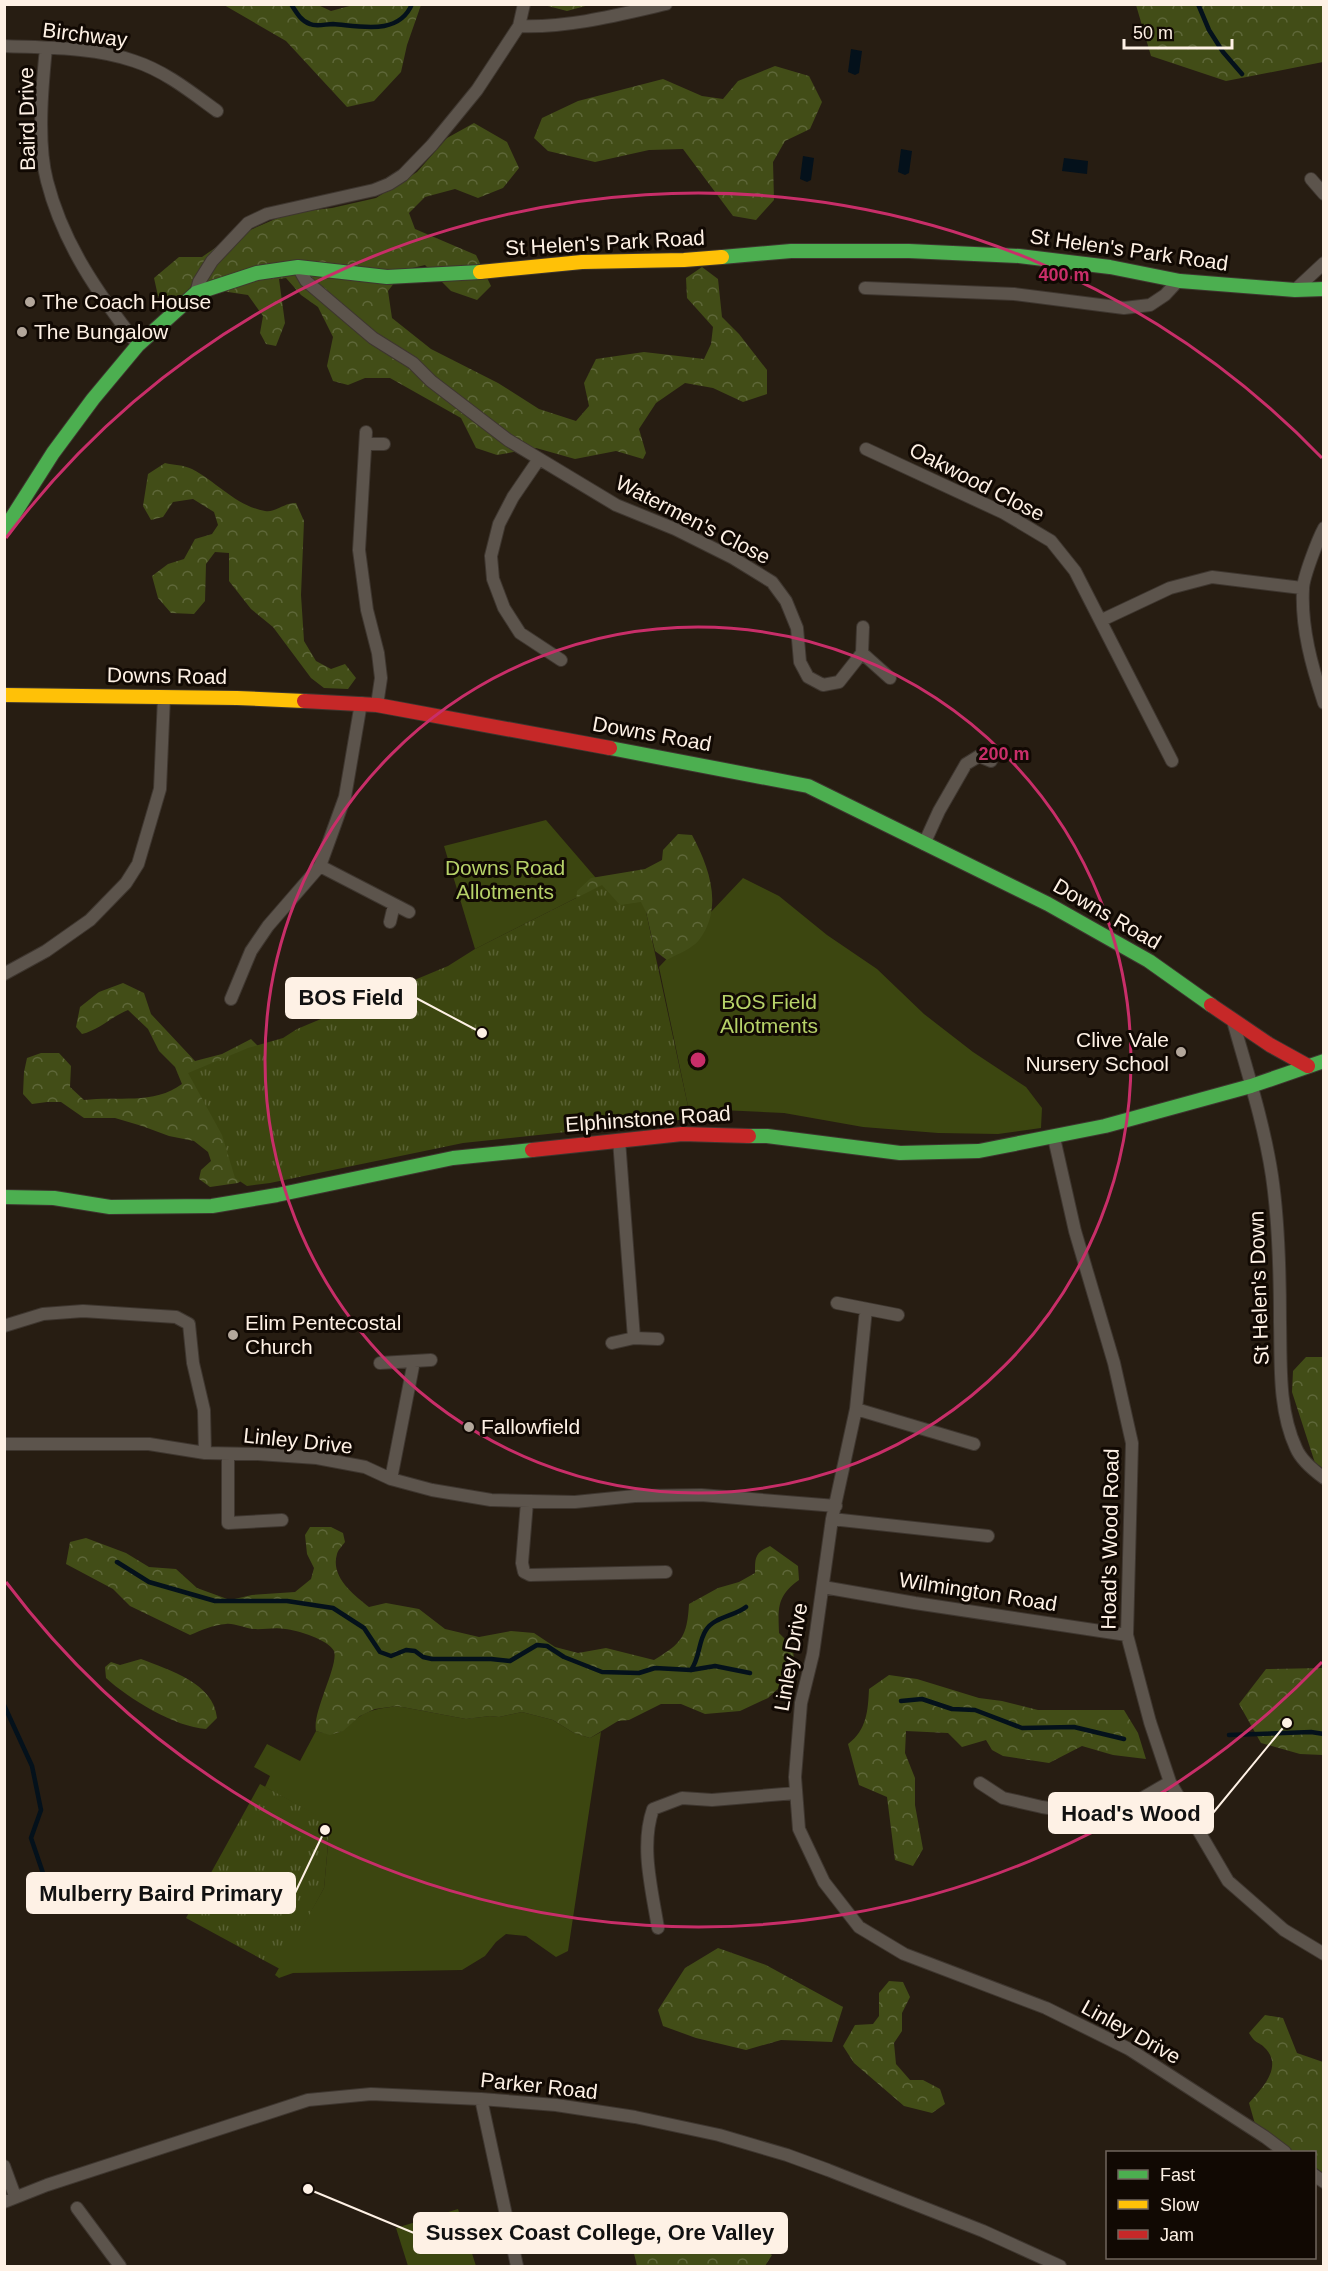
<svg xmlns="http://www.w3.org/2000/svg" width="1328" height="2271" viewBox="0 0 1328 2271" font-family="Arial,sans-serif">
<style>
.green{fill:#3c4610}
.forest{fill:url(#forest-crowns)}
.park{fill:url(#park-tufts)}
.water{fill:#04111b}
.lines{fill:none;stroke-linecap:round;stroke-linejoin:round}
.stream{stroke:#04111b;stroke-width:4.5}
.street-casing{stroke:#3e362f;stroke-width:14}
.fast-casing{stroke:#3e362f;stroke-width:16}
.slow-casing{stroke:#3e362f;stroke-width:16}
.jam-casing{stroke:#3e362f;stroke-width:16}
.street{stroke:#5c544c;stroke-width:12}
.fast{stroke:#4caf50;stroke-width:14}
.slow{stroke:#ffc107;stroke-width:14}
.jam{stroke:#c62828;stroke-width:14}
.ring{fill:none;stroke:#c82e69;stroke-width:3}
.poi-dot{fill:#b3a79b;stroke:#110903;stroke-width:2}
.labels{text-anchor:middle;stroke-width:6;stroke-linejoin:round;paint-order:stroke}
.street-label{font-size:21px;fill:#fef1e5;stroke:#110903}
.poi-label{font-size:21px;fill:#fef1e5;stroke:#110903;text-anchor:start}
.park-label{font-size:21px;fill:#b7d269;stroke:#110903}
.centre{fill:#c82e69;stroke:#110903;stroke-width:3}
.ring-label{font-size:18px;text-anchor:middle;font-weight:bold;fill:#c82e69;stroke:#110903;stroke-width:6;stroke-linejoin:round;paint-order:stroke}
.leader{fill:none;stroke:#fef1e5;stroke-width:2}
.callout-dot{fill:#fef1e5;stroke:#110903;stroke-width:2}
.callout{fill:#fef1e5;stroke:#fef1e5;stroke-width:2}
.callout-label{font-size:22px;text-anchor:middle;font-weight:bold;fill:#111}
</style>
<defs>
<pattern id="forest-crowns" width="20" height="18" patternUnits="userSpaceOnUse" patternTransform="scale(1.5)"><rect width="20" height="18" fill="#424d17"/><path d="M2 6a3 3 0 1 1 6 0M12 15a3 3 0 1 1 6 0" fill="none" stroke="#5e6739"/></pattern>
<pattern id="park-tufts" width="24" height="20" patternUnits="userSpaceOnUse" patternTransform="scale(1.5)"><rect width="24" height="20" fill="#3c4610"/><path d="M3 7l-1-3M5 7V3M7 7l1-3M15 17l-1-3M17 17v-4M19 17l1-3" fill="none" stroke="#596133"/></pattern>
</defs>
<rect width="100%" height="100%" fill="#271d12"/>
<path class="green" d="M546,820l56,65 -127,64 -31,-103z
M743,878l36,18 48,39 50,34 47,45 49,38 53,35 16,21 -1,20 -43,6 -60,-1 -75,-6 -79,-14 -63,-3 -32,1 -30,-144z
M397,1706l69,13 24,-3 9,1 23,-5 31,8 21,13 16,5 11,-6 -33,219 -12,6 -30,-21 -20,-2 -10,8 -11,14 -23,14 -169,3 -14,5 -4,-3 49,-87 6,-65 -65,-36 5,-11 -16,-9 13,-23 33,17 16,-30c27,7 24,-1 43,-14 11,-8 25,-9 38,-11z
M458,2209l18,57h-68l-12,-38z"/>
<path class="forest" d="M224,5h94l13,6 22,-6h68l-14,40 -6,27 -27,29 -27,6 -61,-66z
M544,5h45l-22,6z
M1136,5h187v57l-97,19 -75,-25z
M775,66l34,10 13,26 -12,27 -25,12 -12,21 1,38 -18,20 -23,-4 -50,-67 -34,1 -54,12 -47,-11 -14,-13 8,-20 36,-17 85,-22 39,17 21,3 15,-18z
M474,123l33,19 12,26 -16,20 -25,10 -23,-9 -30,8 -16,16 6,16 61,26 15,31 -14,14 -26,-9 -26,-26 -21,5 -16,21 4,27 39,31 67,34 41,26 37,12 13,-15 -5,-23 12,-24 48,-7 60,7 7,-15 2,-17 -26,-29 -1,-20 16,-11 16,12 4,38 17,17 28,36v24l-24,8 -30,-14 -28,-5 -29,20 -17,26 7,24 -3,6 -27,-8 -41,8 -39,-11 -39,7 -21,-7 -15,-30 -71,-40h-25l-17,7 -15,-4 -6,-15 6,-29 -15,-30 -17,-12 -15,-17 -7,1 6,44 -9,23 -10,-2 -6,-11 3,-17 -15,-21 -20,-3 -23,-8 -31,19 -16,-7 -4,-18 25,-21h23l23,-16 64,-28 43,-5 44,-10 41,-26 30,-34z
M165,463c8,2 19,2 27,6 25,13 44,37 73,42 10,2 18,-8 31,-8l8,18 -3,74 3,46 12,20 15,8 14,-5 11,14 -8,11 -24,-1 -13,-10 -38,-51 -22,-18 -22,-28v-28l-14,-1 -9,12 -1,37 -11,13 -23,-1 -13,-15 -6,-22 16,-12 16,-5 11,-20 17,-5 6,-9 -4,-13 -21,-13 -20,3 -10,15 -12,3 -8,-14 5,-32z
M678,834l14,1c17,32 32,72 7,105 -7,9 -22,14 -32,20l-12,-9 -9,-39 -26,-7h-44l1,-14 14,-13 54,-9 17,-9 1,-10z
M123,983l21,10 7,21 44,47 27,-7 29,-15 12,12 -16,125 -9,7 -28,4 -11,-8 2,-9 10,-9 -3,-9 -14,-11 -25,-5 -27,-10 -27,-8h-31l-23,-16h-14l-15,2 -9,-10 1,-22 3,-14 14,-5h18l12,13 -1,21 14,13c33,-4 70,5 98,-16l-7,-17 -16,-16 -11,-22 -20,-19c-17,7 -29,20 -46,24l-6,-7 4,-20 19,-15z
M1306,1357h17v111l-8,-5 -23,-71 1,-21z
M310,1527h21l12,6 2,9c-2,3 -7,8 -8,12 -7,23 17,41 32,53l17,-4 33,6 26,20 34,8 32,-6 23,2 21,14 23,6 28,-5 48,12c28,-17 33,-23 35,-56l29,-16 21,-6 16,-9c0,-16 0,-20 15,-27l28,20 1,14c-22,16 -21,27 -20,53l13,13 3,17 -14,23 -13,12 -28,13 -35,3 -24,-10h-20l-32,16 -11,1 -28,17 -16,-5 -21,-13 -31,-8 -23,5 -9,-1 -24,3 -69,-13 -22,3 -15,7 -17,15 -13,4 -14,-4c-4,-19 23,-66 18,-80 -5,-11 -37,-21 -49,-22 -10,-2 -22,1 -32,0 -9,-1 -19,-6 -27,-5 -13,1 -24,6 -36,11l-60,-29 -17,-17 -47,-25 4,-22 16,-4 40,15 23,14 27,2 21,19 33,12 22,-5 43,-3 16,-13 3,-11 -7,-14 -2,-19z
M141,1659c28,11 73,24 76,59l-11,11c-31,-2 -77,-30 -100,-51l-1,-11 6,-5 9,3z
M1323,1668v87l-23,-1 -39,-11 -22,-39 27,-35z
M889,1675l28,4 62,19 23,3 36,9h86l14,23 8,26 -33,-4 -31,-9 -33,17 -46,-7 -11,-6 -6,-10 -24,7 -14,-14 -42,-2 -1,22 10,25v27l8,44 -10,17 -18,-6 -8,-63 -28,-12 -11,-41c19,-14 20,-34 21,-55z
M718,1948l48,17 77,42 -11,35 -51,-2 -35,10 -50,-12 -33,-12 -5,-16 27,-42z
M889,1981l14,1 7,15 -8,16v18l-8,12 2,21 14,16h13l17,9 5,15 -13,9 -28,-7 -50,-43 -11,-17 12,-21 18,-1 6,-8v-23z
M1265,2015l18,3 14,35 26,9v111l-8,-6 -1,-15h-24l-35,-28 -6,-21c12,-14 34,-35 17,-54 -7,-8 -10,-4 -17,-16z
M694,2227l51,11 27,17 -7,11h-128l-6,-25z"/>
<path class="park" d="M602,885l18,20 21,-3 5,10 43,199 -1,8 -225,24 -193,40 -23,3 -12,-8 -13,-43 -34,-62 60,-25 35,-10 14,-9 151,-63 27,-17z
M260,1784l70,38 -6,66 -44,81 -94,-51z"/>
<path class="water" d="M851,49l11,2 -3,22 -4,2 -7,-3z
M901,149l11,2 -3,22 -4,2 -7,-3z
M803,156l11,2 -3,22 -4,2 -7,-3z
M1064,158l24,3 -1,13 -25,-3z"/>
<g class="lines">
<path class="stream" d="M291,4c5,8 10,17 19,20 6,3 16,0 23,0 27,2 66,12 79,-20
M1198,4l11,26 14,22 19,22
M117,1562l32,20 66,19h72l46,7 31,20 16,24 11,4 15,-6 9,1 8,6 9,2h59l19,2 27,-16 10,1 17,11 38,15 37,1 16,-5 36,2 24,-4 35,7
M691,1670c9,-12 7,-28 15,-40 8,-13 29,-14 40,-23
M901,1701l21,-2 30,10 23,1 47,18 52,-1 50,12
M4,1705l28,61 9,44 -10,28 14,41
M1229,1735l82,-3 13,2"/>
<defs>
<path id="street" d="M519,26c49,2 99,-11 147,-22
M4,46c43,2 89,1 130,15 31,10 57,31 83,50
M46,48c-4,40 -9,95 1,133 16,63 52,114 91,164
M1311,179l13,15
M298,267l8,14 67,57 40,25 18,18 77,59 108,65 59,24 58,29 39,24 14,19 11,27 3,34 8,15 15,8 16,-3 23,-29 1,-26
M865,288l149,6 110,14 26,-3 15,-10 13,-14
M1295,290l29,-27
M196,293l3,-11 13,-21 36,-38 19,-9 107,-24 15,-6 14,-9 29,-30 45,-55 42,-64 5,-22
M366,432l-7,118 8,60 11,43 3,25 -4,27
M366,444h18
M866,449l138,64 47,28 24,30 97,190
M539,459l-26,38 -14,27 -8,32 2,23 11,29 16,25 41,27
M1324,528c-6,11 -21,50 -21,61 -2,39 9,78 21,114
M1102,620l68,-32 42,-11 90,11
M862,653l28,25
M924,844l15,-33 27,-47 13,-8 12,5
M320,866l89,46
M390,922l4,-17
M4,974l42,-23 44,-31 36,-37 12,-19 22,-75 4,-92
M231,999l20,-48 17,-25 52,-60 25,-69 16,-94
M1233,1021c14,50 31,102 39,155 7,48 8,97 8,146 1,41 -2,87 16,126 5,12 17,22 28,30
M1054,1138l21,93 39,132 18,80 -5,192 23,87 20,60 58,99 56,49 40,24
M619,1140l15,198
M837,1303l61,12
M866,1309l-10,100 -24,110 -19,135 -12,49 -6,74 4,52 25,53 35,45 45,27 142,54 83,41 136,88 20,15
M4,1326l39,-12 40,-3 93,6 13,7 4,39 11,47 1,43
M612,1343l22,-5 24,1
M380,1363l51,-3
M856,1409l118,35
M4,1444h145l56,9 53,1 59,4 48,9 26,12 41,11 59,10 84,2 60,-6 66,-1 135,11
M228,1454v69l54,-3
M391,1479l23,-118
M527,1502l-5,61 2,9 6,3 136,-3
M832,1519l156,17
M823,1587l92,16 212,32
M980,1783l23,15 39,9 46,7 39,-7 43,-25
M658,1928c-6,-38 -18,-82 -5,-119l29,-11 30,2 84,-7
M481,2099l36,167
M4,2166l11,30
M1314,2175l10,7
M4,2202l43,-17 261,-85 63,-6 110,5 75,6 79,12 84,18 68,20 41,15 155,61 77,35
M77,2208l43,58"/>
<path id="fast" d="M722,257l69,-6h118l110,5 91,11 70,14 115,9 29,-1
M4,530l49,-77 40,-54 45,-54 58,-52 61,-20 41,-6 89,10 93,-5
M610,748l198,38 240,118 101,57 62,44
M749,1136h18l133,17 79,-2 126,-25 146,-40 73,-25
M4,1197l50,1 56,9 102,-1 65,-11 176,-37 79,-8"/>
<path id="slow" d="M480,272l102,-10 102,-2 38,-3
M4,695l233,3 67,3"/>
<path id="jam" d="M304,701l73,4 233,43
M1211,1005l59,40 38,21
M532,1150l150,-16 67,2"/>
</defs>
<use href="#street" class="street-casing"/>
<use href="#fast" class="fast-casing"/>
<use href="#slow" class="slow-casing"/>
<use href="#jam" class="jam-casing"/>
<use href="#street" class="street"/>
<use href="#fast" class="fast"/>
<use href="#slow" class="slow"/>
<use href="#jam" class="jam"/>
</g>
<g class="ring">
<circle cx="698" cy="1060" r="433"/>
<path d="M1322 1662A867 867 0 0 1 6 1582M6 538A867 867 0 0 1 1322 458"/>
</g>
<g class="poi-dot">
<circle cx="30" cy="302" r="6"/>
<circle cx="22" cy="332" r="6"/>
<circle cx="1181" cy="1052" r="6"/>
<circle cx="233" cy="1335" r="6"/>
<circle cx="469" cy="1427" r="6"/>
</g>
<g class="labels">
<g class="street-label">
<text transform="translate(85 35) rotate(7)" y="7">Birchway</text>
<text transform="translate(27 119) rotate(-91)" y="7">Baird Drive</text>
<text transform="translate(605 243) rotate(-3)" y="7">St Helen's Park Road</text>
<text transform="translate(1129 250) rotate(8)" y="7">St Helen's Park Road</text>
<text transform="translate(977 482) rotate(27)" y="7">Oakwood Close</text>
<text transform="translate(693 520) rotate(27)" y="7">Watermen's Close</text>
<text transform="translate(167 676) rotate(1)" y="7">Downs Road</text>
<text transform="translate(652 734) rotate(10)" y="7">Downs Road</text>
<text transform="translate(1107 914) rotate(30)" y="7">Downs Road</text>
<text transform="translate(648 1119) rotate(-4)" y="7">Elphinstone Road</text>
<text transform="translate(1259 1288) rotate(-92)" y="7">St Helen's Down</text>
<text transform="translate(298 1441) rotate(6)" y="7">Linley Drive</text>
<text transform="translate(1110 1539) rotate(-89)" y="7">Hoad's Wood Road</text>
<text transform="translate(978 1592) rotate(9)" y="7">Wilmington Road</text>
<text transform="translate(791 1657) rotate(-80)" y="7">Linley Drive</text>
<text transform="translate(1131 2032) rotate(29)" y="7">Linley Drive</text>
<text transform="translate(539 2086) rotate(6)" y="7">Parker Road</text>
</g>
<g class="poi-label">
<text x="42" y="309">The Coach House</text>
<text x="34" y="339">The Bungalow</text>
<text x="1169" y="1047" text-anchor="end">Clive Vale<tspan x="1169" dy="24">Nursery School</tspan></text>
<text x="245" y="1330">Elim Pentecostal<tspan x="245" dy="24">Church</tspan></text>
<text x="481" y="1434">Fallowfield</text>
</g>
<g class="park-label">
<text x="505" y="875">Downs Road<tspan x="505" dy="24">Allotments</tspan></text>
<text x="769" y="1009">BOS Field<tspan x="769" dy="24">Allotments</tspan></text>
</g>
</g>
<circle cx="698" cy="1060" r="9" class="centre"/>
<g class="ring-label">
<text x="1064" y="281">400 m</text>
<text x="1004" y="760">200 m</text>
</g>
<path class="leader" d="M482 1033L416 998M1287 1723L1213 1813M325 1830L295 1893M308 2189L414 2233"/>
<g class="callout-dot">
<circle cx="482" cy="1033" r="6"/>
<circle cx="1287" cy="1723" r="6"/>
<circle cx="325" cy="1830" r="6"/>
<circle cx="308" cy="2189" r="6"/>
</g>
<g class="callout">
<rect x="286" y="978" width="130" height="40" rx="6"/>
<rect x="1049" y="1793" width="164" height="40" rx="6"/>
<rect x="27" y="1873" width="268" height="40" rx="6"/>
<rect x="414" y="2213" width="373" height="40" rx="6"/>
</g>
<g class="callout-label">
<text x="351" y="1005">BOS Field</text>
<text x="1131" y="1821">Hoad's Wood</text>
<text x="161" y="1901">Mulberry Baird Primary</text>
<text x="600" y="2240">Sussex Coast College, Ore Valley</text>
</g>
<rect width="1328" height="2271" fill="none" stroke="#fef1e5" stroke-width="12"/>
<rect x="1106" y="2151" width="210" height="108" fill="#110903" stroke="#70665d" stroke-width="1.5"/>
<rect x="1118" y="2170" width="30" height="9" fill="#4caf50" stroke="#70665d" stroke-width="1.5"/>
<text x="1160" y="2181" font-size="18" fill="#fef1e5">Fast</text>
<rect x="1118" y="2200" width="30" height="9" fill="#ffc107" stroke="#70665d" stroke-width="1.5"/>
<text x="1160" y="2211" font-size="18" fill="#fef1e5">Slow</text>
<rect x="1118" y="2230" width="30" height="9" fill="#c62828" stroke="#70665d" stroke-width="1.5"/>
<text x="1160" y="2241" font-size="18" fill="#fef1e5">Jam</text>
<path d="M1124 39v9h108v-9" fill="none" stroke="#fef1e5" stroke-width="3"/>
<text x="1133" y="39" font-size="18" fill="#fef1e5" stroke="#110903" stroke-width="4.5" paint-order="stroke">50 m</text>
</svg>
